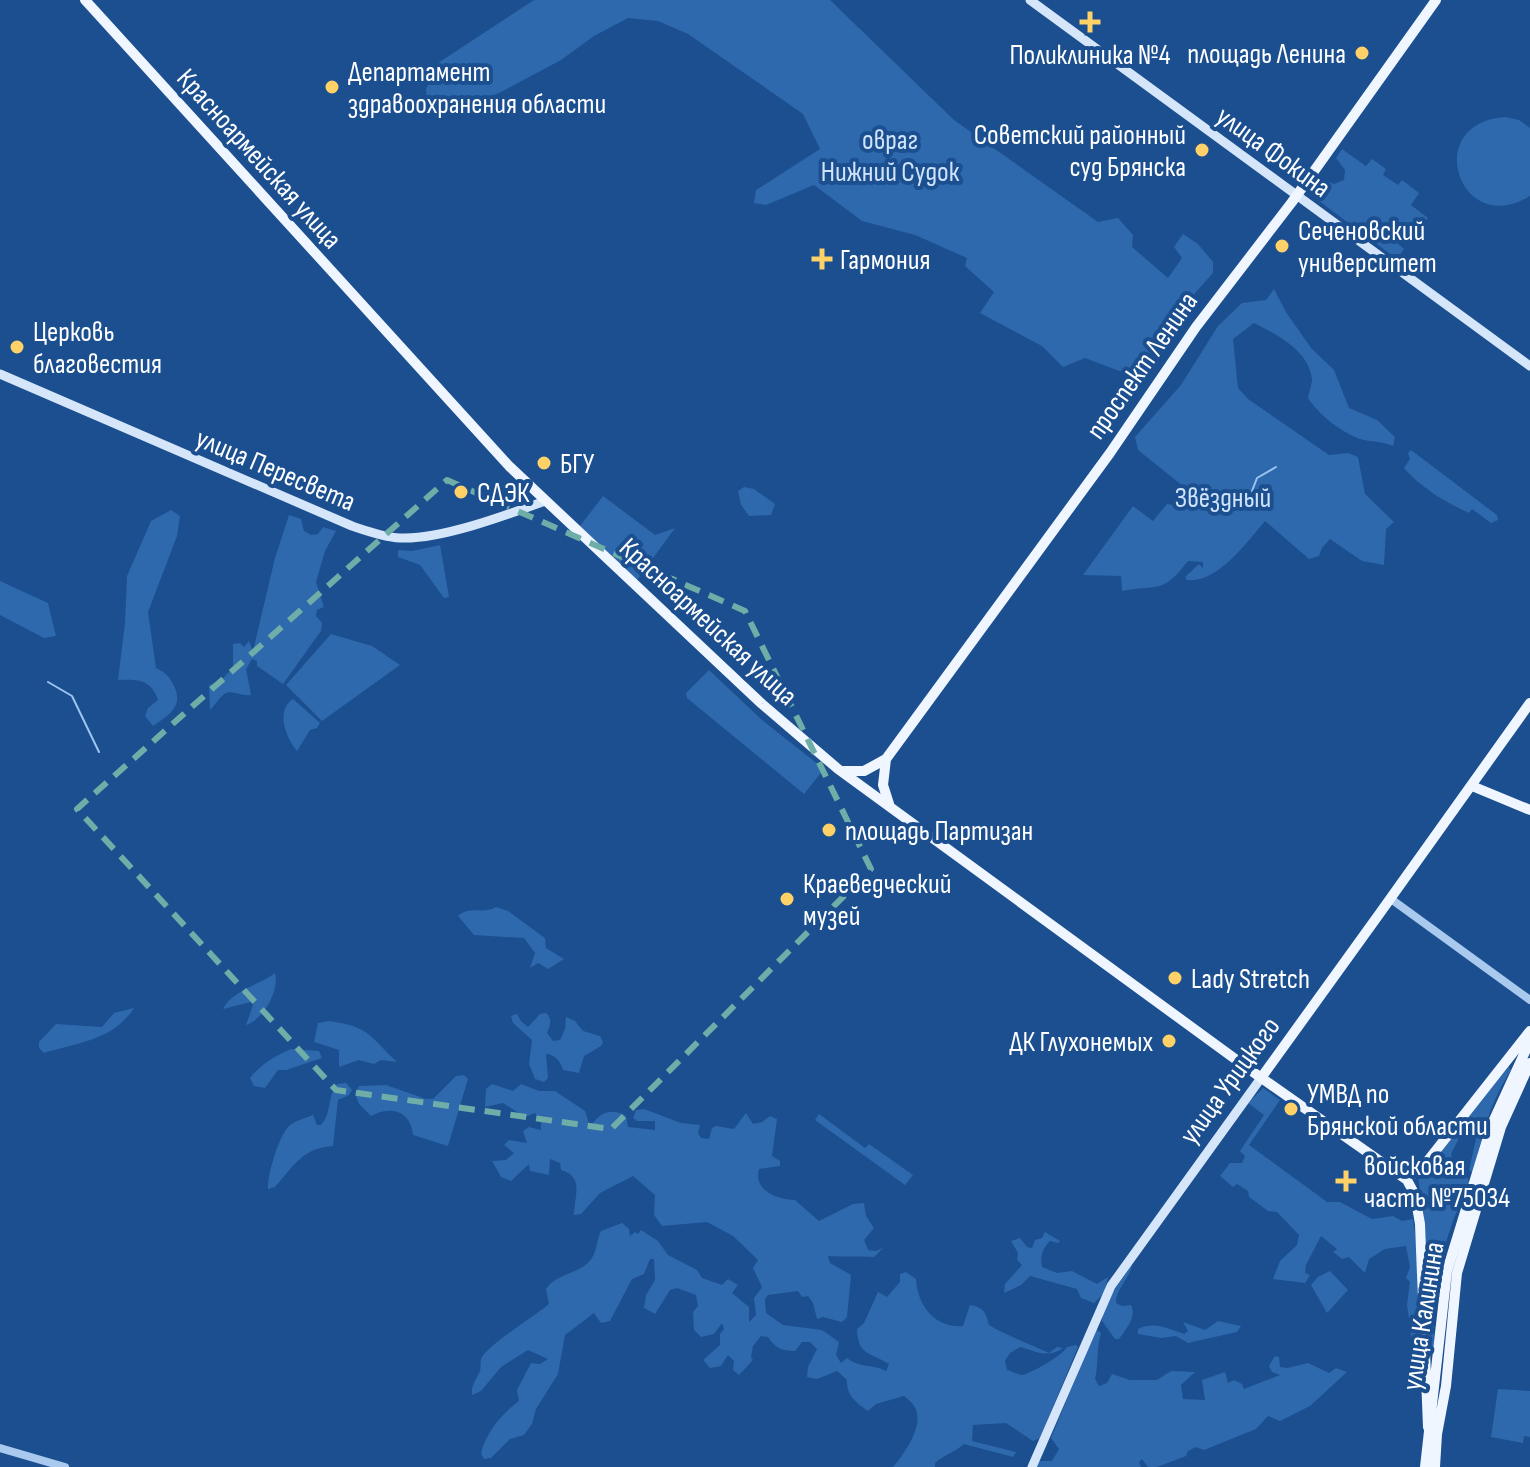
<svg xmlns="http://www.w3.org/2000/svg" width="1530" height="1467" viewBox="0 0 1530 1467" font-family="'Sofia Sans Condensed',sans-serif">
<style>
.green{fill:#2e69ad}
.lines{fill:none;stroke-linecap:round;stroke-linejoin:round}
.stream{stroke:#9cc4f0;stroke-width:2}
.tertiary{stroke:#a9c9ee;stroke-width:8}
.secondary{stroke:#d6e6fa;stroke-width:9}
.primary{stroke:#f0f6ff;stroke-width:10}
.marked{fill:none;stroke:#6fada8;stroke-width:6;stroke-dasharray:16 10;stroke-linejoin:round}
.poi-dot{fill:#ffd166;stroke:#1b4f8f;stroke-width:3}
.labels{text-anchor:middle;stroke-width:8;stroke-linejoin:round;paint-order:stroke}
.poi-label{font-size:28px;fill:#fff;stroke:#1b4f8f;text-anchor:start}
.park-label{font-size:28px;fill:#cfe3fa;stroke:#1b4f8f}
.street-label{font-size:28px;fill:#fff;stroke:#1b4f8f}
</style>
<rect width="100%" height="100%" fill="#1b4f8f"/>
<path class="green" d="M534,0h296l124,120 144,102 20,-4 15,17 -1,12 36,31 14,-20 -8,-11 9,-13 15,10 15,18v11l-18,20 -6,20 -48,66 -56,-21 -22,9 -21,-21 -62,-33 14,-21 -29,-26 2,-8 -52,-23 -53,-14 -48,-36 -48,20 -12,-2 2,-13 64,-41 -17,-35 -115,-80 -30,-13 -30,-3 -34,18 -33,24 -62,33 -58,22 -13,-5 -2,-21 12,-26z
M1505,117l14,3 11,8v68c-70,44 -110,-73 -25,-79z
M1342,149l24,17 6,-7 14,10 -3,6 15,10 4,-5 17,13 -8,12 17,13 -8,9 -7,-4 -15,21 6,5 -7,10 -82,-61 2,-2 -6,-5 10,-13 13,6 10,-4 1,-10 -9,-12z
M1274,289l12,23 25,36 23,22 15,38 28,12 18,17 -2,9c-11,-5 -22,-4 -33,-7 -19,-7 -41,-24 -52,-41 1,-6 4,-14 4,-19 -3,-28 -36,-45 -58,-56l-21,16 5,49 10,11 81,56 19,-2 10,4 7,37 29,28 -8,7 -2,36 -22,-4 -32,-22 -8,9 -3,8 -10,3 -44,-38c-18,21 -48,63 -78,59l-2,-3 14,-13 4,4v-6l-15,-1c-26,34 -30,23 -66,30l-1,-15 -38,-1 50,-69 20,15 14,-17 20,3 4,3 3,-15 -56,-45 -3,-13 46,-52 37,-59 24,-23 24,-3z
M1411,450l86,65 1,5 -7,3 -19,-14 -3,4c-26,-12 -46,-24 -65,-45l6,-9 -2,-6z
M744,487l10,2 21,15 -4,11 -22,1 -8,-11 -3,-14z
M603,496l52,39 20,-7 -38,52 -57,-54z
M171,510l9,6 -3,20 -29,76 8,56c10,5 13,8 18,18 10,20 -5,29 -21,40l-8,-10 3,-8 10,-8c-7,-21 -20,-21 -40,-20l7,-57 2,-47 24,-55z
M289,515l12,4 3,12 7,4 7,-1 5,-7 13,4 -11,20 -9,31 8,25 -7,3 -1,6 6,7 -1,8 -38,53 -26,-18v-5l-5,-2 -6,10 5,26c-10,2 -19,-6 -27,-1 -4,3 -10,12 -14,16l-1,-25 10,-3 14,-14v-24l7,-1 4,4 5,-6 4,10 22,-93z
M440,545l9,52 -5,1 -24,-33 -22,-8v-7l14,1z
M0,581l48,22 8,33 -12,2 -44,-23z
M331,634l41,12 28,19 -78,56 -36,-36z
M709,670l53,50 62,49 -20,25 -117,-96 -1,-5z
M293,699l27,24 -3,5 -7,2 -13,21c-11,-13 -22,-40 -4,-52z
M496,907l12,4 37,27 1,10 18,11 -16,10 -10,-6 -8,5 5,-15 -11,-15 -50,-3 -16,-19c12,-11 26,-1 38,-9z
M275,973c5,17 -12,47 -29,52l7,-20 -2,-3 -28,7c9,-18 36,-24 52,-36z
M134,1008c-20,32 -57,35 -90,45l-5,-5v-6l17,-18 46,3 12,-14z
M546,1013c7,7 4,12 1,20l6,8 7,-1 5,-11 1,-12 9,4 8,10 17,5 3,6 -2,4 -17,10 -5,17 -16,-3c-2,-8 -8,-16 -17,-16l2,24 -4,4 -9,-3 -6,-15 3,-24 -19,-17 -2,-7 6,-2 4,7 7,6 12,-13z
M329,1021c42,6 40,15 68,41l-16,-2 -7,4 -15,-4 -20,7v-17l-25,-8 4,-19z
M291,1049l28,2 3,7 -36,12h-8l-13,18 -11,-2 -4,-8c11,-14 25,-22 41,-29z
M1509,1067l2,3c-21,33 -30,66 -37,104l-5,-4 7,-31 -15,-11 13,-22z
M464,1075l4,4 -20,67 -35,-11c-2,-24 -22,-30 -42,-19l-12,-12 -4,-10 4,-8 27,-1 40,14h7l23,-23z
M346,1083l6,7 -3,5 -11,5 -5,46c-31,2 -39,20 -58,41l-7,2c-1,-13 11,-54 21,-63 6,-5 16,-8 24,-11l4,10h4c11,-11 6,-28 16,-41z
M492,1084l21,7 8,-7 18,7h16l30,20 5,16c9,-14 21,-20 36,-11l2,11 27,3v-9h-18l-4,-3 3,-8 8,-1 37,14 19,2 -2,8 3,5 8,1 3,-11 4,-2 18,3 12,-16 7,11 9,-2 8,-6 7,3 -5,37 8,5v5l-21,3c-6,21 17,30 36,31l24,21 34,-17 11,-1 2,13 8,12 -10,12 4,10 8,1 7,-3 -9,9c-16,-1 -30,0 -46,-1l2,7 21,12 -4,42 -5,5 -19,-5 -6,2 -4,-16 -5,-7 -6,1 -4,-6 -30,4 -3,4 1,14 17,12 39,5 17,12 -3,13 5,8 6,-5c12,10 26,6 39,13l3,-7c-19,-12 -31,-8 -32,-35l7,-6 14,-31 9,5 13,-15v-8l6,-2 10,7c2,28 19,49 47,47l7,-21c13,2 16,7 19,20 19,11 40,19 60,28l8,-6 6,1c-14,11 -28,3 -43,-1l-10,6 -5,8 2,9c4,1 10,4 14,5 8,0 42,-20 46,-28l9,-2 2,2 -38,91 -7,3 -27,-18 -33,2 -1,16 44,11 -3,5 -49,-13c-9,8 -20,11 -29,19v4h-42c11,-13 33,-43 21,-61 -2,-4 -6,-7 -10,-10l-28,8 -8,7c-12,-8 -22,-16 -21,-31l-10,-9 -20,8 -10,-2 1,-10 9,-18 -7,-7h-8l-7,9c-13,0 -20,-3 -27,-14l-7,-1 -8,10 -2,11 2,3 -14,15 -6,-5 1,-9 -6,-6 -7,11 -11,2 -7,-8 17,-15v-11l4,-5 -2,-6 -8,11 -13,3 -7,-7 -1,-18 5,-6 -2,-11 -19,-7 -7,2 -15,24 -11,-6 2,-13 9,-15 -1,-21h-4l-6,15 -12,5 -22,42 -9,2 -7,-10 -29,22 -7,39 -22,35 -4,15 -8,11 -14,4 -19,19 -7,1 -3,-6c5,-20 21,-40 38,-52l-2,-11 14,-27 9,1 8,-5 -20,-9 -27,17 -20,24 -9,4c-1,-10 4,-15 8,-24 1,-3 0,-8 1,-12 5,-13 54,-43 68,-55l-3,-15c11,-17 38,-15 47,-33 4,-7 4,-17 8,-25l21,-8 7,6 1,7 5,-4 3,2 3,-4 17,11 10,14 29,15 5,8 20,7 6,-6 10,6 -6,8 17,14v15l7,-7 -2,-17 8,-11 -9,-19 5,-8 -25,-24 -26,-14 -45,4 -8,-11 1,-20 -22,-19 -33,17 -19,21 -7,1c0,-19 11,-38 -13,-45l-1,-7 -10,-4 -1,16 -19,-4 -1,-7 -18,17 -10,-4 -9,-16 14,-1 8,-7 -10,-8 5,-5 18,3 -4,-12 6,-4 12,3v-8l-6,-9 -10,4 -22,-14 -18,4 1,-18z
M1263,1088l17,12 -31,45 78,57h13l32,17 21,-3 9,5 11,-2 4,30 1,97 -6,-5 -5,-36 3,-23 -4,-4 4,-11 -4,-21 -21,3 -16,10 -4,14 -16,-16 -7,2 -9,-7 4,-3 -16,-13 -15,29 -1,8 5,2 -5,8 -32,-4 7,-18 17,-16 2,-10 -22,-23 -9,-1 -19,-14 -1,-6 -11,-7 -4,3 -13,-11 10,-13h12l3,-7 -5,-5 24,-36 -16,-12z
M819,1114l46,34 4,-4 44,31 -8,10 -90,-65z
M1456,1133l3,5 -8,16 7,19 9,4 2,5c-4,15 -12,27 -17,42 -15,41 -19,84 -18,127h-4l-6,-134 -6,-40 34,-42z
M1045,1232l15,9 -2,2 -8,-2c-8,8 -10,16 -8,26l15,6 15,-2 25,13 11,-7 -4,16 -10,10 -13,-5 -4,-9 -47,-13 -9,9 -17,8 1,-9 17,-19 -5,-5 1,-7 -7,-12 9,-3 7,9 5,1 3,-8 7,-2z
M1132,1262c0,16 -17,26 -16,41l6,3 9,-1c6,12 -5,24 -12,34h-4l-13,-18c2,-24 22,-40 30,-59z
M1330,1271l18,19 -21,23 -16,-28 7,-8z
M1218,1321l23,5 -4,6 -49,11 -12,-7 -15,2 -23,-4v-5c17,-8 30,0 46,5l4,-3 -5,-9 22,8z
M1096,1329l5,4c-5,16 -2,29 -6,46l4,7 8,-3 5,-9 18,6h27l14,-9 24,1 -14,13 2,14 22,1 -3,-20 23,-8 3,11 6,-3 8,4 2,5 36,-14 -8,-3 -3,-6 6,-10 4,1 1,10 7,1 21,-5 21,10 7,-5 11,4 -37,34 -30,15 -12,-5 -12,13 -52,21 -8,-3 -8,4 -2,5 -29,11h-9l-6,-8 -3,3 2,5h-105l3,-6h13l7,-12 -8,-11z
M1498,1389l32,2v46l-6,-1 -1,7 -32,-6z"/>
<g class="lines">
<path class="stream" d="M1252,491l5,-13 19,-11
M48,682l24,14 27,56"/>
<path class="tertiary" d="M1391,899l139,101
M0,1448l65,19"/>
<path class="secondary" d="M1030,0l500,366
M0,374l352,152c15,5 31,11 48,12 40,2 107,-23 145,-37
M1032,1467l79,-181 150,-208"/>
<path class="primary" d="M85,0l424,466 253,238 76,65 415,303 154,108 8,15 5,29 8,203
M886,759l-3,26 7,22
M844,771h20l22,-12 224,-306 86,-126 96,-125 144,-202
M1472,786l58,24
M1261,1078c90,-125 180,-249 269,-375
M1400,1174h13l13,-11 104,-132
M1425,1467l22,-196 45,-147 38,-83
M1435,1467l2,-33 9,-48 11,-113 44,-146 29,-64"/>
</g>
<path class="marked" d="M447,480l298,131 126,258 -260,260 -275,-39 -259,-281z"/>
<g class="poi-dot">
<path d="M1086 10h8v8h8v8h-8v8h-8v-8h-8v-8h8z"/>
<circle cx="1362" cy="53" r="8"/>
<circle cx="332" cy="87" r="8"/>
<circle cx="1202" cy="150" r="8"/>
<circle cx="1282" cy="246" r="8"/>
<path d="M818 247h8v8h8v8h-8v8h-8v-8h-8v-8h8z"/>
<circle cx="17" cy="347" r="8"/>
<circle cx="544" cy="463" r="8"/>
<circle cx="461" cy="492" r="8"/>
<circle cx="829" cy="830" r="8"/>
<circle cx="787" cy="899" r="8"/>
<circle cx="1175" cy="978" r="8"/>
<circle cx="1169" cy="1041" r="8"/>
<circle cx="1291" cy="1109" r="8"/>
<path d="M1342 1169h8v8h8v8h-8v8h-8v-8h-8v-8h8z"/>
</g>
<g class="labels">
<g class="poi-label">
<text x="1346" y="63" text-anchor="end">площадь Ленина</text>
<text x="1090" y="64" text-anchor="middle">Поликлиника №4</text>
<text x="348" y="81">Департамент<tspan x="348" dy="32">здравоохранения области</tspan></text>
<text x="1186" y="144" text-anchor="end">Советский районный<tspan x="1186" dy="32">суд Брянска</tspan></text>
<text x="1298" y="240">Сеченовский<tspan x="1298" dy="32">университет</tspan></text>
<text x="840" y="269">Гармония</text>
<text x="33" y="341">Церковь<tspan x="33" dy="32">благовестия</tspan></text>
<text x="560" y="473">БГУ</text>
<text x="477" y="502">СДЭК</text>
<text x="845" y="840">площадь Партизан</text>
<text x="803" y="893">Краеведческий<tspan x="803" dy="32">музей</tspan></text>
<text x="1191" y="988">Lady Stretch</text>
<text x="1153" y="1051" text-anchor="end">ДК Глухонемых</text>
<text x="1307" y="1103">УМВД по<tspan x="1307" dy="32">Брянской области</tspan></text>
<text x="1364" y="1175">войсковая<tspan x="1364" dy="32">часть №75034</tspan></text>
</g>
<g class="park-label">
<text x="890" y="149">овраг<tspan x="890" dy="32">Нижний Судок</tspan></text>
<text x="1223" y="507">Звёздный</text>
</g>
<g class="street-label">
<text transform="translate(1274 151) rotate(36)" y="10">улица Фокина</text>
<text transform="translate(260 158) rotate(48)" y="10">Красноармейская улица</text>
<text transform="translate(1141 365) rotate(-55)" y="10">проспект Ленина</text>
<text transform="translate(276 469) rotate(23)" y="10">улица Пересвета</text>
<text transform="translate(709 621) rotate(43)" y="10">Красноармейская улица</text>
<text transform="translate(1229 1080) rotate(-54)" y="10">улица Урицкого</text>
<text transform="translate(1422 1316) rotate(-81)" y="10">улица Калинина</text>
</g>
</g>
</svg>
